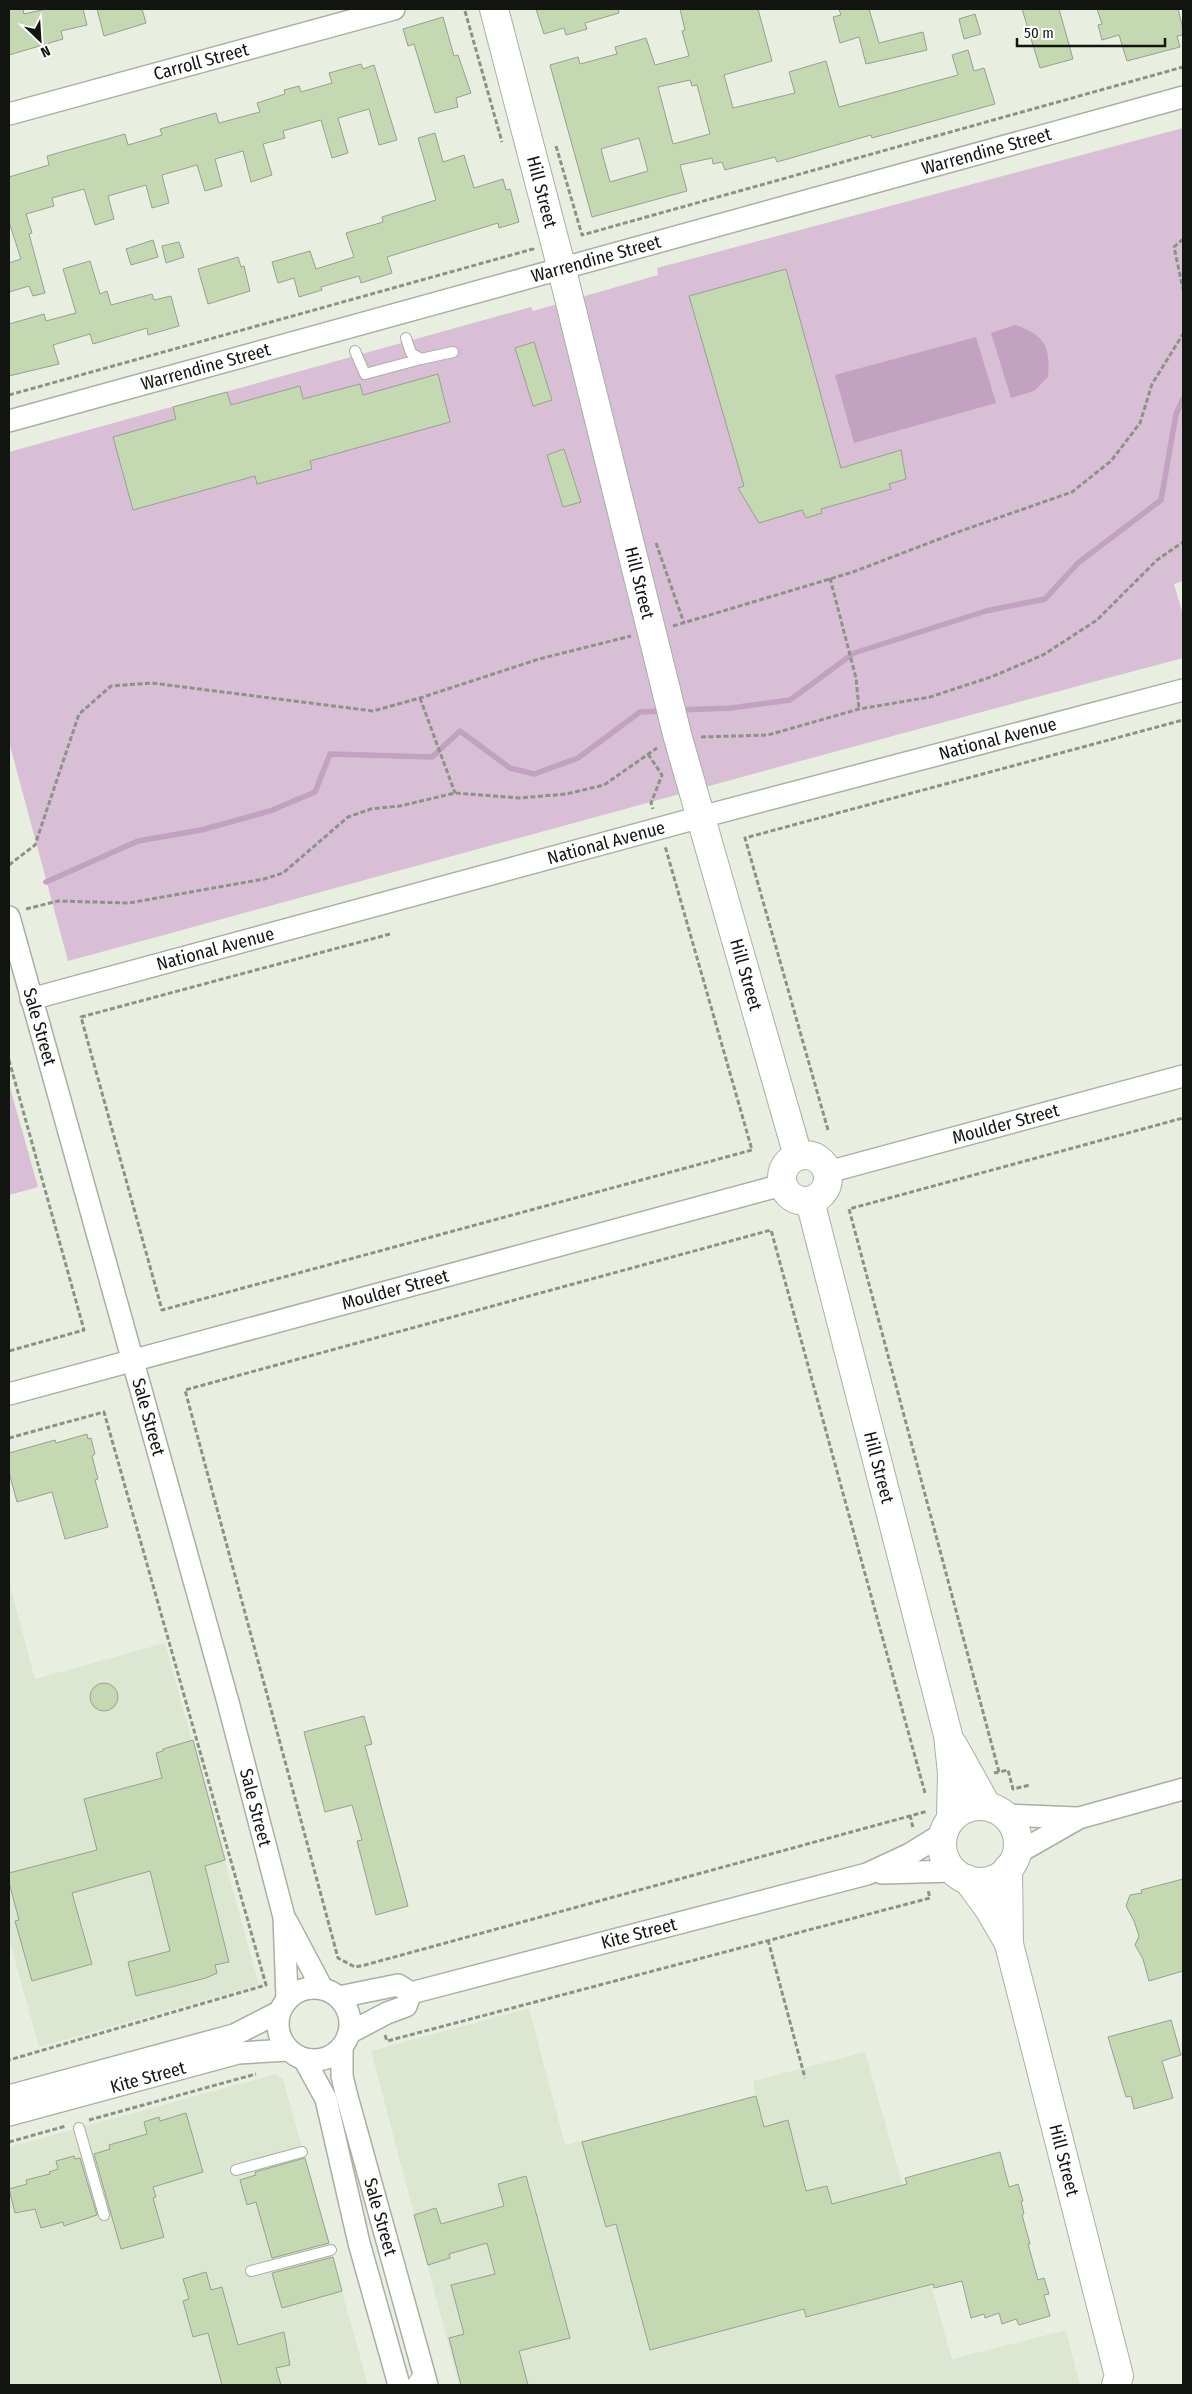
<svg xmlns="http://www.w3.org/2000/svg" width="1192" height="2394" viewBox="0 0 1192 2394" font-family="'Fira Sans Condensed',sans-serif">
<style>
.built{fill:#dce7d2}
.green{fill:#d8bfd5}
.water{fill:#c3a1c0}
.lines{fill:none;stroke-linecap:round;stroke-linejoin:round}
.stream{stroke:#c3a1c0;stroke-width:5.5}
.building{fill:#c4d9b1;stroke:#989f92;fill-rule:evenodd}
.lane-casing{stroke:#a8b0a2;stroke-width:12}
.street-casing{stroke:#a8b0a2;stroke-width:24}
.secondary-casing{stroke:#a8b0a2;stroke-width:30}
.path{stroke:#8d9288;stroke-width:3;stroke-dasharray:5 2.5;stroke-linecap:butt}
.lane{stroke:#fff;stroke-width:10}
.street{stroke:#fff;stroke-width:21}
.secondary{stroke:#fff;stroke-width:28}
.labels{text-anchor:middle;stroke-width:5;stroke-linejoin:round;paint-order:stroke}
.street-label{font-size:18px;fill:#11140f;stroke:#fff}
</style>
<rect width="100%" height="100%" fill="#e8efe1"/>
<path class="built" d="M9,1582l26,97 130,-36 94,342 -220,62 -30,-108z
M529,2008l36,137 191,-49 -3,-15 112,-29 87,307 114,-29 14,55h-621l-88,-334z
M276,2074l7,5 85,306h-359v-238z"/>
<path class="green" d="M1183,128v453l-9,3 9,31v43c-372,99 -743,202 -1115,303l-59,-219v-290l522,-145 2,4 125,-36 -1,-7z
M9,1084l29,103 -29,8z"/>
<path class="water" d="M1015,325c29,10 36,21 33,52l-14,14 -23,7 -20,-65z
M976,337l20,66 -142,40 -19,-68z"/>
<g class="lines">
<path class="stream" d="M679,710l52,-2 59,-8 64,-47 132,-42 59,-12 33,-36 83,-63 15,-86 7,-15
M46,882l92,-41 63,-11 69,-19 45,-19 15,-38 102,3 28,-26 50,37 24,6 44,-16 62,-46 25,-1"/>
</g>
<path class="building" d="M9,9h14l1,5 22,-5h37l4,16 -26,6 2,8 -54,16z
M97,9h45l4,14 -42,13z
M536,9h82l1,4 -34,10 2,6 -21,6 -2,-7 -20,6z
M680,9h78l14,52 -48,14 9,33 62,-15 -6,-21 37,-11 13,46 119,-32 -6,-20 16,-5 6,21 10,-3 11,36 -123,34 -1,-3 -94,27 -2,-5 -50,13 -3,-8 -9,2 -1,-6 -32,7 7,26 -95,26 -42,-152 28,-8 2,7 37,-10 -2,-7 31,-9 9,27 34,-9 -7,-25 3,-1zM690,80l2,6 5,-1 13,49 -37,10 -15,-57zM639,138l9,33 -38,11 -9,-33z
M839,9h30l10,34 44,-11 4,18 -61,14 -7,-27 -19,6 -7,-26 8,-2z
M1022,9h37l14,50 -33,9z
M1097,9h81l5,20v6l-6,1 3,11 -53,14 -8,-26 -17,5 -4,-15 4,-1z
M975,14l6,20 -17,5 -5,-20z
M443,17l11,39 4,-1 13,38 -15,5 2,9 -23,6 -21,-69 -6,2 -5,-17z
M361,64l2,5 11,-4 23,75 -18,5 -10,-36 -31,9 10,35 -16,5 -11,-38 -38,11 2,7 -22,6 9,31 -21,7 -8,-31 -28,8 7,27 -17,5 -8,-26 -35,10 7,28 -17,5 -6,-23 -38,11 6,23 -19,6 -11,-36 -32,9 2,8 -28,8 6,19 -3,1 16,59 -12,3 -4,-10 -20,6v-29l12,-4 -12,-37v-45l40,-12 -2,-9 78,-22 3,11 34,-10 -2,-6 56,-16 3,10 41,-11 -3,-9 28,-9 -1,-4 15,-4 2,6 31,-9 -3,-10z
M435,133l8,29 21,-7 10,33 29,-9 3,11 4,-1 9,33 -20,6 -1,-5 -111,34 5,16 -31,10 -2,-7 -38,11 1,3 -23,7 -5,-19 -16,5 -6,-21 38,-11 6,18 38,-12 -8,-24 37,-11 -1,-5 54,-17 -18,-62z
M153,240l5,17 -27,8 -5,-16z
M179,242l5,15 -18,6 -4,-17z
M238,257l3,10 3,-1 6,25 -42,13 -10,-35z
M90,261l10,33 7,-3 4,14 41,-11 2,6 17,-4 8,30 -31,9 -1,-7 -54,16 -3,-10 -37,11 6,19 -50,12v-52l35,-10 2,7 30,-8 -13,-44z
M786,269l55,199 60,-18 5,29 -17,5 2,5 -70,20 1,4 -16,5 -4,-8 -43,13 -21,-35 6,-2 -55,-190z
M534,342l18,58 -19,6 -18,-58z
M438,374l12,48 -140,39 2,8 -55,15 -2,-8 -122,34 -20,-73 63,-18 -3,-12 54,-15 4,13 69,-19 3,13 57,-15 3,11z
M564,449l17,53 -18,5 -16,-52z
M87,1434l1,5 3,-1 4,16 -3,2 6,23 -3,1 13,47 -43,12 -13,-47 -35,10 -8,-30v-19l46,-13 1,3z
M90 1697a14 14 0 1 1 28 0a14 14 0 1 1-28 0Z
M364,1716l8,28 -7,2 43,160 -32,9 -19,-74 5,-1 -10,-35 -27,7 -21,-80z
M193,1740l32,120 -20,6 24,96 -14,3 2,8 -11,5 -70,18 -8,-34 42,-11 -20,-80 -78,22 20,71 -60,17 -17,-60 4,-1 -10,-38v-9l88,-23 -13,-51 78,-21 -6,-25 7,-2v-2z
M1183,1879v92l-34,10 -6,-22 -8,-14 4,-9 -5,-15 -8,-15 4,-11 12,-2 -1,-3z
M1171,2020l10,35 -19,6 11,37 -39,11 -3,-13 -5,1 -18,-60z
M756,2096l8,31 24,-7 18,71 21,-5 5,18 75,-20 -2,-6 95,-26 9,35 9,-3 5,17h-2l3,13 -2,1 8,29h-2l10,36 6,-2 5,16 -5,1 6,21 -31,9 -3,-6 -14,5 -3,-11 -14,5 -1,-4 -13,4 -9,-37 -28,7 -1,-4 -127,33 -2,-8 -154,41 -34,-126 -10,3 -24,-85z
M186,2113l17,59 -50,15 3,10 -3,1 11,39 -43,12 -27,-95 16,-5 -1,-4 38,-11 -3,-12 15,-5 1,4z
M74,2156l1,3 5,-1 17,57 -33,11 -1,-4 -22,6 -6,-19 -20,4 -6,-24 18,-5 -1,-4 24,-6 -1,-2 9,-3 -2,-8z
M305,2158l24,85 -57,15 -16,-56 -9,3 -7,-25 16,-5 -1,-3z
M526,2176l44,162 -51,13 9,34h-67l-12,-47 15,-4 -13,-49 44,-11 -8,-31 -38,11 1,4 -22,7 -14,-50 22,-7 5,16 63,-18 -6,-22z
M333,2257l9,34 -60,17 -10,-35z
M206,2272l5,18 11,-3 16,58 46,-13 6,33 -14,3 5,17h-59l-14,-52 -15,4 -10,-36 6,-2 -6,-20z"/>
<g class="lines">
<defs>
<path id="lane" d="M406,338l5,15 10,6 32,-7
M355,351l10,23 56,-15
M79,2128l25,87
M236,2170l66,-18
M251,2271l80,-21
M411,2385l11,-15"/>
<g id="street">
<path id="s1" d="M9,114l385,-105"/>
<path id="s2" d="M9,421l1174,-324"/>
<path id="s3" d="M9,917l219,785 56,215 3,81"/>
<path id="s4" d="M31,999l670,-182 482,-127"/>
<path id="s5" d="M828,1172l355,-96"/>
<path id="s6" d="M9,1394l773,-209"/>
<path d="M1005,1815l72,3"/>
<path d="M1016,1854l63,-36 104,-29"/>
<path d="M882,1873l71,-2"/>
<path d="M287,1922l35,66"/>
<circle cx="314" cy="2024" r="36"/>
<path id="s7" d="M339,1997l59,-12 13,8 456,-119 43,-20 34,-21"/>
<path d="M349,2033l38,-20 19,-7 5,-13"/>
<path id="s8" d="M342,2047v29l4,17 81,292"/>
<path d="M304,2059l22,40 33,144 40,142"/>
<path d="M9,2096l225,-61 45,-23"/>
<path id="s9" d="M9,2115l229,-62 50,-3"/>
</g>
<g id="secondary">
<path id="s10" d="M494,9l64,245 120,484 120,418"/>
<circle cx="805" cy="1178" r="23"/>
<path id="s11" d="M810,1201l138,534 4,38 -1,46"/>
<path d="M953,1745l34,61"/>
<circle cx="980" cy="1844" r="38"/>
<path id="s12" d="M1008,1868l1,76 110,432 -3,9"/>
<path d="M967,1879l22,30 18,31"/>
</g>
</defs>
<use href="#lane" class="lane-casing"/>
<use href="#street" class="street-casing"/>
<use href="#secondary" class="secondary-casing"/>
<path class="path" d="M465,11l37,131
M556,146l26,89 601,-168
M1183,239l-9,8 9,42
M9,395l524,-146 -1,-2
M656,543l28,80
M830,578l26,100 3,31
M673,626l180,-54 102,-39 117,-41 39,-31 29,-38 12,-39 31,-50
M420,698l35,95
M701,737l67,-2 91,-26 71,-12 61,-20 52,-22 54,-35 60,-60 26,-18
M648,754l14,21 -11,28 2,6
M9,865l26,-20 44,-131 32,-28 41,-3 221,28 47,-13 119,-39 92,-23
M26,909l32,-8 71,2 135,-24 19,-6 65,-56 23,-8 29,-3 55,-13 65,5 46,-4 38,-9 53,-37
M390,934l-309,83 81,293 590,-160 -87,-304
M9,1060l75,270 -75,21
M828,1130l-83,-292 438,-118
M9,1438l95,-26 162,573 -257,75
M999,1772l-150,-563 334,-91
M994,1773l14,-3 5,19 17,-4
M925,1793l-154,-563 -586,160 153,568 17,9 10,-2 563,-154
M910,1815l3,13
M768,1940l37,138
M385,2035l2,6 543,-143 -2,-8
M89,2120l167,-46
M9,2142l57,-16"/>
<use href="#lane" class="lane"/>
<use href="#street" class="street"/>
<use href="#secondary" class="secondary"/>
</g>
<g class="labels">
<g class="street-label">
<text dy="6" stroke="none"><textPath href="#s1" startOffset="199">Carroll Street</textPath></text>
<text dy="6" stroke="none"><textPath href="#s2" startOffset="1014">Warrendine Street</textPath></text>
<text dy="6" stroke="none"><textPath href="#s10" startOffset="189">Hill Street</textPath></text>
<text dy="6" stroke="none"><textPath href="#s2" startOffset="609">Warrendine Street</textPath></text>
<text dy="6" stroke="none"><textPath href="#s2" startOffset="204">Warrendine Street</textPath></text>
<text dy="6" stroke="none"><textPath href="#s10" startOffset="592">Hill Street</textPath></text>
<text dy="6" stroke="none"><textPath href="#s4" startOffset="1001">National Avenue</textPath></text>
<text dy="6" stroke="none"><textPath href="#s4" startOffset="596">National Avenue</textPath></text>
<text dy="6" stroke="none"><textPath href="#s4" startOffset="191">National Avenue</textPath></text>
<text dy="6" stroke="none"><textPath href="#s10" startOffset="998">Hill Street</textPath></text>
<text dy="6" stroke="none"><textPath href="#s3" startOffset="114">Sale Street</textPath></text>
<text dy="6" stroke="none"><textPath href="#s5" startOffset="184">Moulder Street</textPath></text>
<text dy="6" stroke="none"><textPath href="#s6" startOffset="400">Moulder Street</textPath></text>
<text dy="6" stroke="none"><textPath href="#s3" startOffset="519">Sale Street</textPath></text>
<text dy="6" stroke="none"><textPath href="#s11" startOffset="275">Hill Street</textPath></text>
<text dy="6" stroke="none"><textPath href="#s3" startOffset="924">Sale Street</textPath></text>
<text dy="6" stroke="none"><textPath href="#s7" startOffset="311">Kite Street</textPath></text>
<text dy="6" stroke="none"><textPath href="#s9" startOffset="144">Kite Street</textPath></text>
<text dy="6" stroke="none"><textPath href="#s12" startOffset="299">Hill Street</textPath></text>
<text dy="6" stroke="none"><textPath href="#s8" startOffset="175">Sale Street</textPath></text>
</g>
</g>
<rect width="1192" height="2394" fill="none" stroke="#11140f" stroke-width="20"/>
<g transform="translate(40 40) rotate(155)" stroke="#ffffff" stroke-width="4" paint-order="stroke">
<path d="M0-4L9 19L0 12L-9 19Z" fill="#11140f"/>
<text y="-8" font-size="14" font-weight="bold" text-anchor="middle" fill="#11140f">N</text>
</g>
<path d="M1017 38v8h148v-8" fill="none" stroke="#11140f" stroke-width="2.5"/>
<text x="1024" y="38" font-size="15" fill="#11140f" stroke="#ffffff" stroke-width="4" paint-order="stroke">50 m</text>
</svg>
